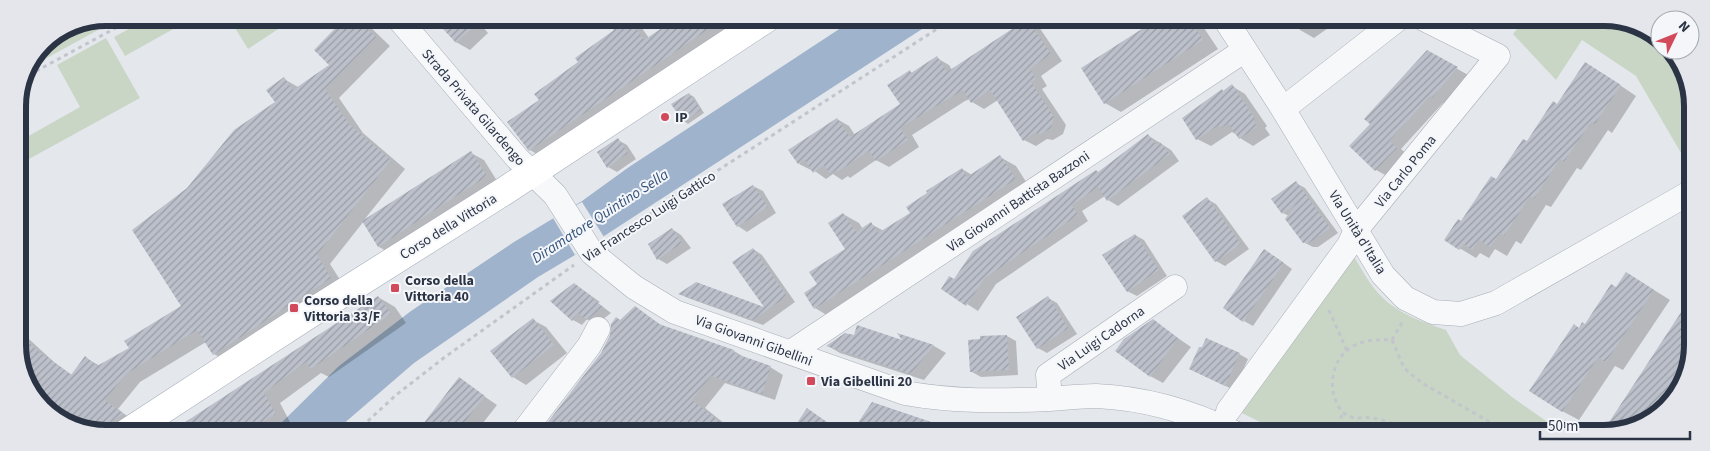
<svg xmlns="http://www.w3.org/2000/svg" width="1710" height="451" viewBox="0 0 1710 451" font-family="'Source Sans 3',sans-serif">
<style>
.green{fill:#c9d6c5}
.water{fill:#9fb4cc}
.pier{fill:#e4e7ec}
.shadow{fill:#0003}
.building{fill:url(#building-hatch)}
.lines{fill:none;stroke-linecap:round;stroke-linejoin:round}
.minor-casing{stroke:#a9aeb7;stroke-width:25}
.major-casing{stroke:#a3abb8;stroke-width:29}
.path{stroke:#c2c5cb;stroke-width:3;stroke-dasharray:4 4;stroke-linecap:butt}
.minor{stroke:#f7f8fa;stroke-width:24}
.major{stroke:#fff;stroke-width:28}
.poi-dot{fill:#d1495b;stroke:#f4f6f9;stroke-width:2}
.labels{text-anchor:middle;stroke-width:4;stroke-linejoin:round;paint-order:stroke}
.street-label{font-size:14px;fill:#2b3445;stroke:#f4f6f9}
.poi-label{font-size:14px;font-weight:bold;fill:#2b3445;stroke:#f4f6f9;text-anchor:start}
.water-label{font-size:15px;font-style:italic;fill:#34527a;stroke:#f4f6f9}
.rim{fill:none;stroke:#2b3445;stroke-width:6}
</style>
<defs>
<pattern id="building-hatch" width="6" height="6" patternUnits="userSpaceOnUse" patternTransform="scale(1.25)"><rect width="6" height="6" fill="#bbc0ca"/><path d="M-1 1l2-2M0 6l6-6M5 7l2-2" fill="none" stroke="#989da6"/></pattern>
</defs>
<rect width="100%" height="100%" fill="#e4e7ec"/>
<path class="green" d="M106,18h14l-86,47 10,-22 28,-19z
M149,18h44l-68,38 -11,-19z
M229,18h66l-47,31z
M1525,19h97l38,21v10h10l21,38v82l-55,-94 -54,-36 -26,40 -43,-46z
M106,38l34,60 -122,67v-23l62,-35 -23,-42z
M1352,253c9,15 18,33 31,45 16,16 42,25 63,32l14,25 52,42 51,36h-281l-46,-23z"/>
<path class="water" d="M856,18h83l-364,237 -37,22 -124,86 -80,69h-62l67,-66 72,-55 103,-69 68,-41 47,-34z"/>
<path class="pier" d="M582,202l22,35 -29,18 -22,-37z"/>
<path class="shadow" d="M347,18h11l7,4 25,24 -51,52 24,35 42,36 -41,51 107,-67 13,7 15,24 -107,70 -13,-7 -15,-26 -34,43 14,22 -116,76 -14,-8 -8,-12 -66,40 -22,27 18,14 -14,9h-34l-21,-21 -32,-41 -16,-14v-26l35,32 18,13 14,-17 14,8 30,-18 53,-41 4,-118 90,-86 7,-24 14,8 33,-21 -16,-16z
M434,18h41l13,15 -18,17 -14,-8z
M580,18h8l-3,3z
M625,18h4l10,6 10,14 30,-20h70l-207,139 -12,-7 10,-50 39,-38 37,-31z
M1141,19h57l20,30 -97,63 -16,-9 42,-76z
M1293,19h48l-27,19 -14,-8z
M1368,19h23l-11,7z
M1027,20l12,7 23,34 -21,15 6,10 -5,3 24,36 -3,9 -10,6 -6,-1 -11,7 -12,-6 -26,-40 -14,9 -12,-7 -2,-3 -5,2 -53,34 7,12 -30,20 -13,-7 -26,18 -2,-2 -6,4 -9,-6 -7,5 -14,-10 -1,1 -12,-6 38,-45 12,7 6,9 46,-30 9,-33 3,1 24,-15 12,7 3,5z
M1427,52l43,24 -24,29 -3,-2 -42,46 8,7 -20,21 -13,-7 -4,-46z
M1602,73l34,23 -24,37 -4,-3 -27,40 -4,-2 -26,39 -5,-2 -25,39 -5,-3 -9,15 -12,-7 -6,9 -9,-5 -4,5 -30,-18 16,-17 96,-118z
M1232,86l13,8 22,32 -2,2 5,7 -17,11 -13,-8 -3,-5 -2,1 -3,-2 -21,14 -14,-7 27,-47z
M689,94l5,3 10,16 -16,11 -4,-3z
M1149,136l22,14 8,11 -61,45 -10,-6 -3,-4 -23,15 6,10 -92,63 -18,27 -36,-23z
M618,140l9,5 9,14 -19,13 -9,-5z
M1000,157l16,9 14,22 -200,129 -15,-9 4,-24 28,-35 -4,-35 16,9 4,6 8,-5 13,7 27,-18 51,-44 10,6z
M1296,183l9,5 33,45 -20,14h-5l-10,-5 -14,-26 -6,-3z
M753,186l10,5 13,22 -29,19 -9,-6 -14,-21z
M1207,199l9,5 33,45 -24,17 -9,-5z
M672,229l9,6 10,13 -24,16 -9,-5z
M1135,235l9,5 23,36 -30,20 -10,-5z
M753,249l9,6 33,47 -32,23 -75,-27 -8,-4 87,16z
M1274,256l18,13 -39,57 -9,-5z
M1627,273l43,27 -47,70 -8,-4 -36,54 -17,-9 17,-82 6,-4 32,-36z
M583,290l17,12 -2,1 13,10 -14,11 -10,-5 -5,6 -9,-5z
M378,297l17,10 11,16 -77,54 -8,-4 -41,30 11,21 -14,8h-103z
M1048,298l9,5 20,31 -30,19 -9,-5z
M635,307l29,20 70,24 13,8 23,8 13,8 -8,25 -50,-17 -20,25 30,24h-179l-7,-9 52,-68 19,-34z
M533,320l13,7 21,26 -41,32 -13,-8z
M1153,321l38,26 -28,36 -13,-7z
M900,335l34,11 12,7 -22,27 -84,-27 -12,-7 77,-4z
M1007,336l9,5 2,34 -37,2 -9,-5 9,-32z
M1239,354l9,5 -14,31 -44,-21z
M459,379l38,26 -21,27h-40l-11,-8z
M807,410l14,8 21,15 -50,-1z"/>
<path class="building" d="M345,18h11l20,19 -51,52 24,35 42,36 -74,95 14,23 -118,77 -16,-25 -71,44 -21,26 18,14 -27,18h-8l-30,-16 7,-5 -29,-17 -10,-18 7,-6 -14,-13v-23l26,23 1,-1 25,19 14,-19 12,10 32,-18 -5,-7 57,-35 -49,-76 55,-42 47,-58 41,-28 -9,-12 18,-13 9,13 36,-25 -15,-15z
M433,18h50l-27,25z
M623,18h6l15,22 33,-22h48l-196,133 -22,-29 32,-22 -5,-6 44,-32 -3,-4 39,-28 -3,-3z
M1027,19l24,35 -21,15 6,10 -5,3 23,35 -3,11 -10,6 -7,-1 -11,8 -33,-51 -19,13 -8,-13 -63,38 8,12 -32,21 -7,-10 -32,21 -1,-2 -6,4 -6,-9 -11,8 -8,-13 -7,4 -10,-14 49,-32 13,19 50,-33 -13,-19 23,-15 1,3 26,-17 10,16z
M1140,19h49l14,21 -99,64 -23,-36 64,-41z
M1427,50l31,17 -26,31 -2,-2 -41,45 8,7 -22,23 -26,-25 21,-22 -6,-5z
M1585,62l36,23 -26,39 -4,-2 -27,40 -4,-3 -26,40 -4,-3 -26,40 -4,-3 -10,14 -11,-7 -7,10 -8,-6 -5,6 -15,-10 14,-21 3,2 30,-45 5,3 27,-40 4,2 26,-40 4,3z
M1232,84l23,35 -2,1 4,7 -18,12 -11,-16 -7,5 -2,-3 -23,15 -14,-22 40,-29 1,2z
M689,93l12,17 -18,12 -12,-18z
M1148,134l8,11 4,-3 10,12 -63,47 -9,-14 -26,18 6,10 -93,63 -19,28 -25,-17 8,-13 5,3 19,-28 123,-81 2,2z
M618,138l10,15 -21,15 -10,-16z
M471,151l16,25 -109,71 -16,-26z
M1000,155l16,24 -202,130 -10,-16 13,-9 -8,-12 36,-23 -17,-26 15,-10 13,19 15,-10 7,11 32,-20 -4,-6 21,-14 -1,-2 36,-23 5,9z
M1296,181l34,47 -21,15h-6l-18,-24 11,-15 -14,10 -11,-15z
M753,185l15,22 -31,20 -15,-23z
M1207,197l34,47 -26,18 -33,-46z
M672,228l10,15 -25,17 -9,-16z
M1135,234l24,36 -32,22 -25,-37z
M753,248l34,48 -34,24 -75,-26 18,-12 68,25 -32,-45z
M1264,249l20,14 -41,59 -20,-14z
M1626,272l28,18 -48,72 -8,-5 -36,55 -33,-21 45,-67 5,4 3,-6 3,2 26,-40 5,3z
M574,283l17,13 -1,1 13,10 -16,13 -9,-7 -6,8 -22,-20z
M378,296l13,18 -80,55 -5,-7 -42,31 12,21 -30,18h-76z
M1048,296l20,32 -31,21 -21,-32z
M1691,297v66l-29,49 -52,21h-8z
M635,306l24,18 75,26 -1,3 38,13 -9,28 -51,-18 -19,24 41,32h-179l-7,-9 54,-70 9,-18 1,-11 5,-7 4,3z
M533,318l21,27 -42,33 -22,-27z
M1153,319l25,19 -28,39 -35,-26 9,-12z
M857,325l45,15 -5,-7 37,12 -23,29 -85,-28 19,-13 9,2z
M1007,335l2,35 -39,2 -2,-32 12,-1v-3z
M1206,338l34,15 -15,33 -36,-17 10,-22h3z
M459,377l26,19 -28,36h-23l-11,-8z
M872,402l83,28v3h-104z
M807,408l35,25 -51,-1z"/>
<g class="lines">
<defs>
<path id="minor" d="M398,18l119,140 38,37 37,58 42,34 41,25 230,81c49,9 95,8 145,6 15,-1 31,-3 46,-3 49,2 96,16 139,37
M1225,19l58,90 100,166 22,23 28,14 28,2 35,-11 195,-111
M1283,109l115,-90
M791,352l454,-302
M1050,399l-2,-24 127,-88
M1228,411l121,-166 7,-15 142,-174 -74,-37
M523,432l66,-86 9,-17"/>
<path id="major" d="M128,432l183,-119 195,-123 261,-172"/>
</defs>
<use href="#minor" class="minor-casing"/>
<use href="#major" class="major-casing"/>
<path class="path" d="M29,75l105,-57
M610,240l344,-222
M1329,310l18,41
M1392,340l11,-19
M356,432l40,-37 49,-38 129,-92
M1334,433l9,-20
M1415,433c-14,-7 -29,-13 -44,-15 -5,-1 -10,0 -15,0 -14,-1 -21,-15 -23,-27 -2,-11 1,-24 7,-33 13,-18 32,-19 52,-18l12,28 18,15 66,38 11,12"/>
<use href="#minor" class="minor"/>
<use href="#major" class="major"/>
</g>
<g class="poi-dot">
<circle cx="665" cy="117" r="5"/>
<rect x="390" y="283" width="10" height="10" rx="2.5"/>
<rect x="289" y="303" width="10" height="10" rx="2.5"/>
<rect x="806" y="376" width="10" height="10" rx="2.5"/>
</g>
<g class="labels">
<g class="street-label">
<text transform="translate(474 107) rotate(49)" y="5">Strada Privata Gilardengo</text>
<text transform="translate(1405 171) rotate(-51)" y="5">Via Carlo Poma</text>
<text transform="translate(1018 201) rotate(-34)" y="5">Via Giovanni Battista Bazzoni</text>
<text transform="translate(649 216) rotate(-33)" y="5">Via Francesco Luigi Gattico</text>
<text transform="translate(448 226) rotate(-32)" y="5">Corso della Vittoria</text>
<text transform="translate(1358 232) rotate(58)" y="5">Via Unità d'Italia</text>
<text transform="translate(1101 338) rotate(-35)" y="5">Via Luigi Cadorna</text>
<text transform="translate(754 340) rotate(20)" y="5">Via Giovanni Gibellini</text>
</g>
<g class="poi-label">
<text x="675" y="122">IP</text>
<text x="405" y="285">Corso della<tspan x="405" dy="16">Vittoria 40</tspan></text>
<text x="304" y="305">Corso della<tspan x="304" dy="16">Vittoria 33/F</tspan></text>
<text x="821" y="386">Via Gibellini 20</text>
</g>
<g class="water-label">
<text transform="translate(600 216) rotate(-33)" y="5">Diramatore Quintino Sella</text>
</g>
</g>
<path d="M0 0H1710V451H0ZM106 26H1604A80 80 0 0 1 1684 106V345A80 80 0 0 1 1604 425H106A80 80 0 0 1 26 345V106A80 80 0 0 1 106 26Z" fill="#e4e6eb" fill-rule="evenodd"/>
<path class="rim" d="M106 26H1604A80 80 0 0 1 1684 106V345A80 80 0 0 1 1604 425H106A80 80 0 0 1 26 345V106A80 80 0 0 1 106 26Z"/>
<g transform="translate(1675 35) rotate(47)"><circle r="24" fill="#f4f6f9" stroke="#a4a8b1"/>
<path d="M0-4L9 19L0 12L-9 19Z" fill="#d1495b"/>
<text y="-8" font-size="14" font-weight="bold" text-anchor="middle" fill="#2b3445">N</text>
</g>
<path d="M1540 431v8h150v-8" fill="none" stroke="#2b3445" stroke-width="2.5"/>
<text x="1548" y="431" font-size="15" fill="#2b3445" stroke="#f4f6f9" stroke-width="4" paint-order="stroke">50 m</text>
</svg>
